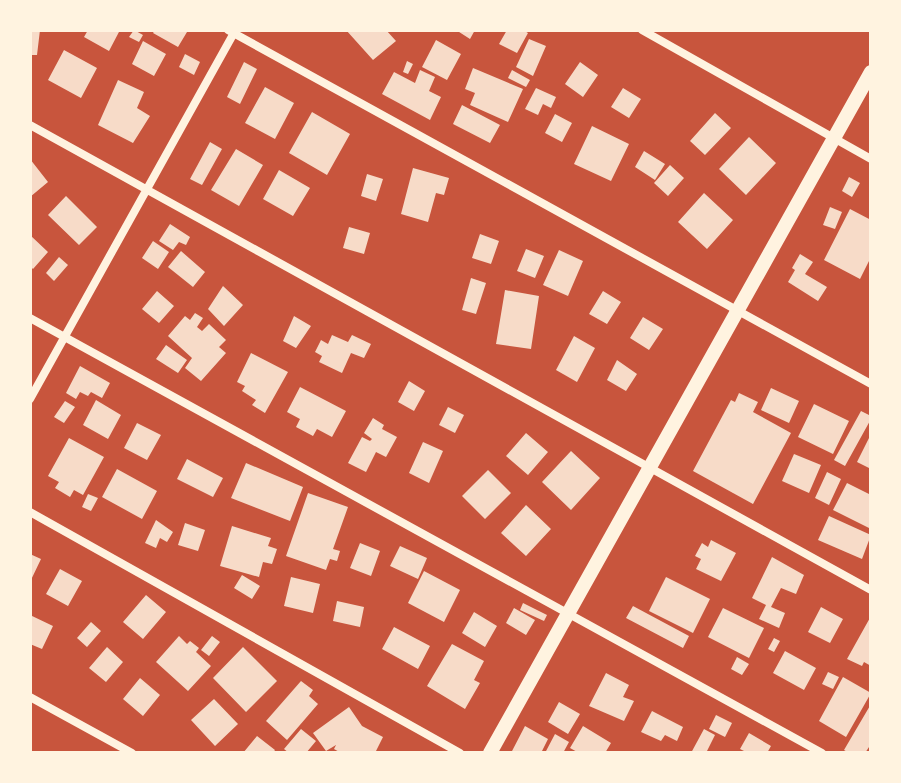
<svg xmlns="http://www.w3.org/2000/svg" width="901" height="783" viewBox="0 0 901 783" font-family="'PT Serif',serif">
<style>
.building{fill:#f7dbc8}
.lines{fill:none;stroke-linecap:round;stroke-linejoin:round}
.minor{stroke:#fff3e0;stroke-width:8}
.tertiary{stroke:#fff3e0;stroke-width:14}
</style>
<rect width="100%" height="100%" fill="#c8553d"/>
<path class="building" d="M30,30h10l-3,25h-7z
M88,30h32l-11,21 -25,-14z
M134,30l9,5 -4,7 -10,-5z
M155,30h28l4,2 -9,15 -25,-14z
M346,30h40l10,11 -23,19z
M456,30h19l-5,9z
M507,30h16l5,3 -11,20 -18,-9z
M529,39l17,7 -13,30 -17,-9z
M436,40l25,14 -14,26 -25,-13z
M143,41l23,13 -12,22 -22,-12z
M64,50l33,18 -16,30 -33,-18z
M185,54l15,8 -6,13 -15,-8z
M407,61l6,3 -5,10 -5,-2z
M244,62l13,7 -17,35 -13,-7z
M580,62l18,13 -15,22 -18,-13z
M473,68l50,21 -15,33 -38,-17 5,-12 -10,-4z
M420,70l15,7 -6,14 12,6 -11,23 -48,-26 12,-22 21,11z
M512,70l18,10 -4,7 -18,-9z
M118,80l26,12 -7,16 13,8 -17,27 -35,-18z
M265,87l29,16 -19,36 -30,-16z
M536,88l20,9 -5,11 -8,-4 -5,11 -13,-6z
M623,88l18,11 -12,19 -18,-11z
M462,105l38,20 -10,18 -37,-19z
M312,112l38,22 -23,41 -38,-22z
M715,113l16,15 -26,27 -15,-14z
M555,114l17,9 -10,19 -17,-9z
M592,126l37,18 -18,37 -37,-17z
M749,137l27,26 -30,32 -27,-26z
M210,142l12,7 -20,36 -12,-6z
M236,149l27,16 -24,41 -28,-16z
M644,151l21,13 -10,16 -20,-13z
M30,159l18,23 -18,15z
M670,165l14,13 -16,18 -14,-13z
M413,168l36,10 -5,17 -8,-2 -8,29 -27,-8z
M279,170l31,18 -17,28 -30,-17z
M367,174l16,5 -7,22 -15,-5z
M849,177l11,6 -8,14 -10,-6z
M704,193l29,27 -26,29 -29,-27z
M66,196l31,31 -18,18 -31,-30z
M830,207l12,5 -7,17 -12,-4z
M850,209l21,11v37l-11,22 -36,-19z
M170,224l20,13 -4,8 -7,-3 -6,8 -14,-9z
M349,227l21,6 -6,21 -21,-6z
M480,234l19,7 -8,23 -19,-6z
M30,235l18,17 -15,17 -3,-3z
M153,241l16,11 -11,17 -16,-11z
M526,249l18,7 -9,22 -18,-7z
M559,250l24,11 -15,35 -25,-11z
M181,251l24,21 -12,15 -25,-20z
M800,254l13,8 -8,12 22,13 -9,14 -30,-19 7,-12 -3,-2z
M59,257l9,8 -14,16 -8,-8z
M471,278l15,5 -10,31 -14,-4z
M223,286l20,19 -19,21 -16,-17z
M505,290l34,6 -8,53 -35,-5z
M157,291l17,15 -15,17 -17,-14z
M603,291l18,11 -14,22 -18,-10z
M195,313l8,5 -6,9 5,4 7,-7 17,16 -7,7 7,6 -25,28 -16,-13 7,-10 -24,-22 17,-20 5,4z
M294,316l17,10 -15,22 -13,-7z
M643,317l20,12 -14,21 -19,-12z
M332,335l16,7 4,-7 19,9 -7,14 -13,-5 -9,20 -23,-11 3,-6 -7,-4 6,-12 7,4z
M574,336l21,12 -18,34 -21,-12z
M166,345l21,15 -9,13 -22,-14z
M251,353l37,19 -23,41 -13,-8 4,-5 -14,-9 3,-5 -8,-4z
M617,360l20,14 -11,17 -19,-11z
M80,366l30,17 -8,15 -11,-6 -3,4 -8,-4 -4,7 -10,-6z
M409,381l16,10 -11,20 -16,-9z
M300,387l46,24 -14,26 -15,-8 -4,7 -17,-9 4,-8 -13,-7z
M771,388l28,13 -10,22 -28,-13z
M739,393l19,9 -5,10 38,21 -38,71 -60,-33 38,-71 4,2z
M96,400l25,15 -13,24 -25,-14z
M65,401l10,6 -11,16 -10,-6z
M814,404l35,17 -16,33 -35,-17z
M448,407l16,8 -9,18 -16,-8z
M861,411l10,5v3l-26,47 -11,-6z
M373,418l11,7 -2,4 15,8 -11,20 -10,-5 -10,20 -18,-9 14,-26 8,4 2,-2 -8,-6z
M137,423l24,12 -14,25 -23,-12z
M526,433l22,19 -20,23 -22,-19z
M69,438l35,19 -21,38 -9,-5 -4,7 -15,-9 4,-6 -11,-6z
M869,438l2,1v30l-14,-7z
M423,442l20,9 -14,32 -20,-10z
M571,451l29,27 -29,32 -29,-28z
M794,454l27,11 -12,28 -27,-12z
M187,459l36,19 -10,19 -36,-18z
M246,463l57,24 -13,34 -59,-23z
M117,469l40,22 -15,28 -40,-22z
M488,470l23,23 -26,26 -23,-23z
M827,472l14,7 -12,26 -14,-7z
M847,483l24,12v34l-38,-19z
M308,493l40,14 -15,42 7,2 -3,10 -7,-2 -4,11 -40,-14z
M88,494l10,4 -7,13 -9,-4z
M526,505l25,24 -25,27 -25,-23z
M829,516l42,19 -9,24 -44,-19z
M156,520l17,12 -6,10 -7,-4 -4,10 -11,-5z
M185,523l20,7 -7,21 -20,-6z
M232,526l39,12 -3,8 9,3 -5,15 -9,-2 -4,15 -39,-11z
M711,540l25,13 -15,28 -25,-12 5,-10 -6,-3 7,-13 6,4z
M360,543l20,8 -9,25 -21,-8z
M400,546l27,12 -9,21 -28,-13z
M30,554l11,5 -11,23z
M772,557l32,18 -8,19 -15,-6 -10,19 14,6 -6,15 -20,-9 7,-14 -14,-7z
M60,569l22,12 -14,25 -22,-12z
M424,571l36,19 -16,32 -36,-19z
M242,575l18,11 -8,13 -18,-11z
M291,577l29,7 -7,29 -29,-7z
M666,577l44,22 -17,34 -44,-22z
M146,595l20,17 -23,27 -20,-17z
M337,601l27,6 -4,20 -27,-6z
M523,603l24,12 -3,6 -24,-11z
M633,606l56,30 -6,12 -57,-30z
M821,607l22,12 -13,24 -22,-11z
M514,608l21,12 -9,15 -20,-12z
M723,608l41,20 -15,30 -41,-21z
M474,612l23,14 -12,21 -23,-14z
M30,615l23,11 -11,23 -12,-5z
M871,616v50l-7,-4 -2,4 -15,-7z
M91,622l10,9 -14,16 -10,-9z
M394,627l36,19 -12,23 -36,-20z
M179,636l8,8 3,-3 9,7 -3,4 15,14 -23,25 -32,-29z
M212,636l8,6 -11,14 -8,-6z
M774,638l6,3 -6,11 -6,-3z
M452,644l32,17 -10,19 6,3 -15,26 -38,-23z
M107,647l16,15 -17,20 -17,-14z
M243,647l34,34 -31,31 -33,-34z
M785,651l31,17 -12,22 -31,-17z
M737,657l12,7 -7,11 -11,-6z
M828,672l11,5 -6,12 -11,-5z
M606,673l23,12 -6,12 11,4 -10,20 -35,-15z
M843,677l28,16 -25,44 -27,-16z
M140,678l20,17 -17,21 -20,-17z
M301,681l12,9 -4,6 9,8 -31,36 -21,-19z
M214,699l24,25 -23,22 -24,-26z
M559,702l21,12 -12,20 -20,-12z
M871,704v40l-6,9h-16l-5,-3z
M349,707l13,19 21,11 -8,16h-34l-7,-4 2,-4 -10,6 -13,-18z
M652,711l31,16 -6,14 -12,-6 -4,6 -20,-9z
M716,715l16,8 -7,14 -16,-8z
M525,726l23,13 -7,14h-30z
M583,726l28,17 -6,10h-26l-9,-5z
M301,729l15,12 -10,12h-17l-5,-4z
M704,729l11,6 -9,18h-15z
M749,733l22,13 -4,7h-19l-8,-4z
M555,734l14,8 -6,11h-18z
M257,736l18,14 -2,3h-30z"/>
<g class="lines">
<path class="minor" d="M228,30l643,354
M642,30l229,129
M30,125l841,465
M30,318l792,435
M30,399l205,-368
M30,512l430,241
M30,697l102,56"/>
<path class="tertiary" d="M490,753l381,-681"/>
</g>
<rect width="901" height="783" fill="none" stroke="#fff3e0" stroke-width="64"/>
</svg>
